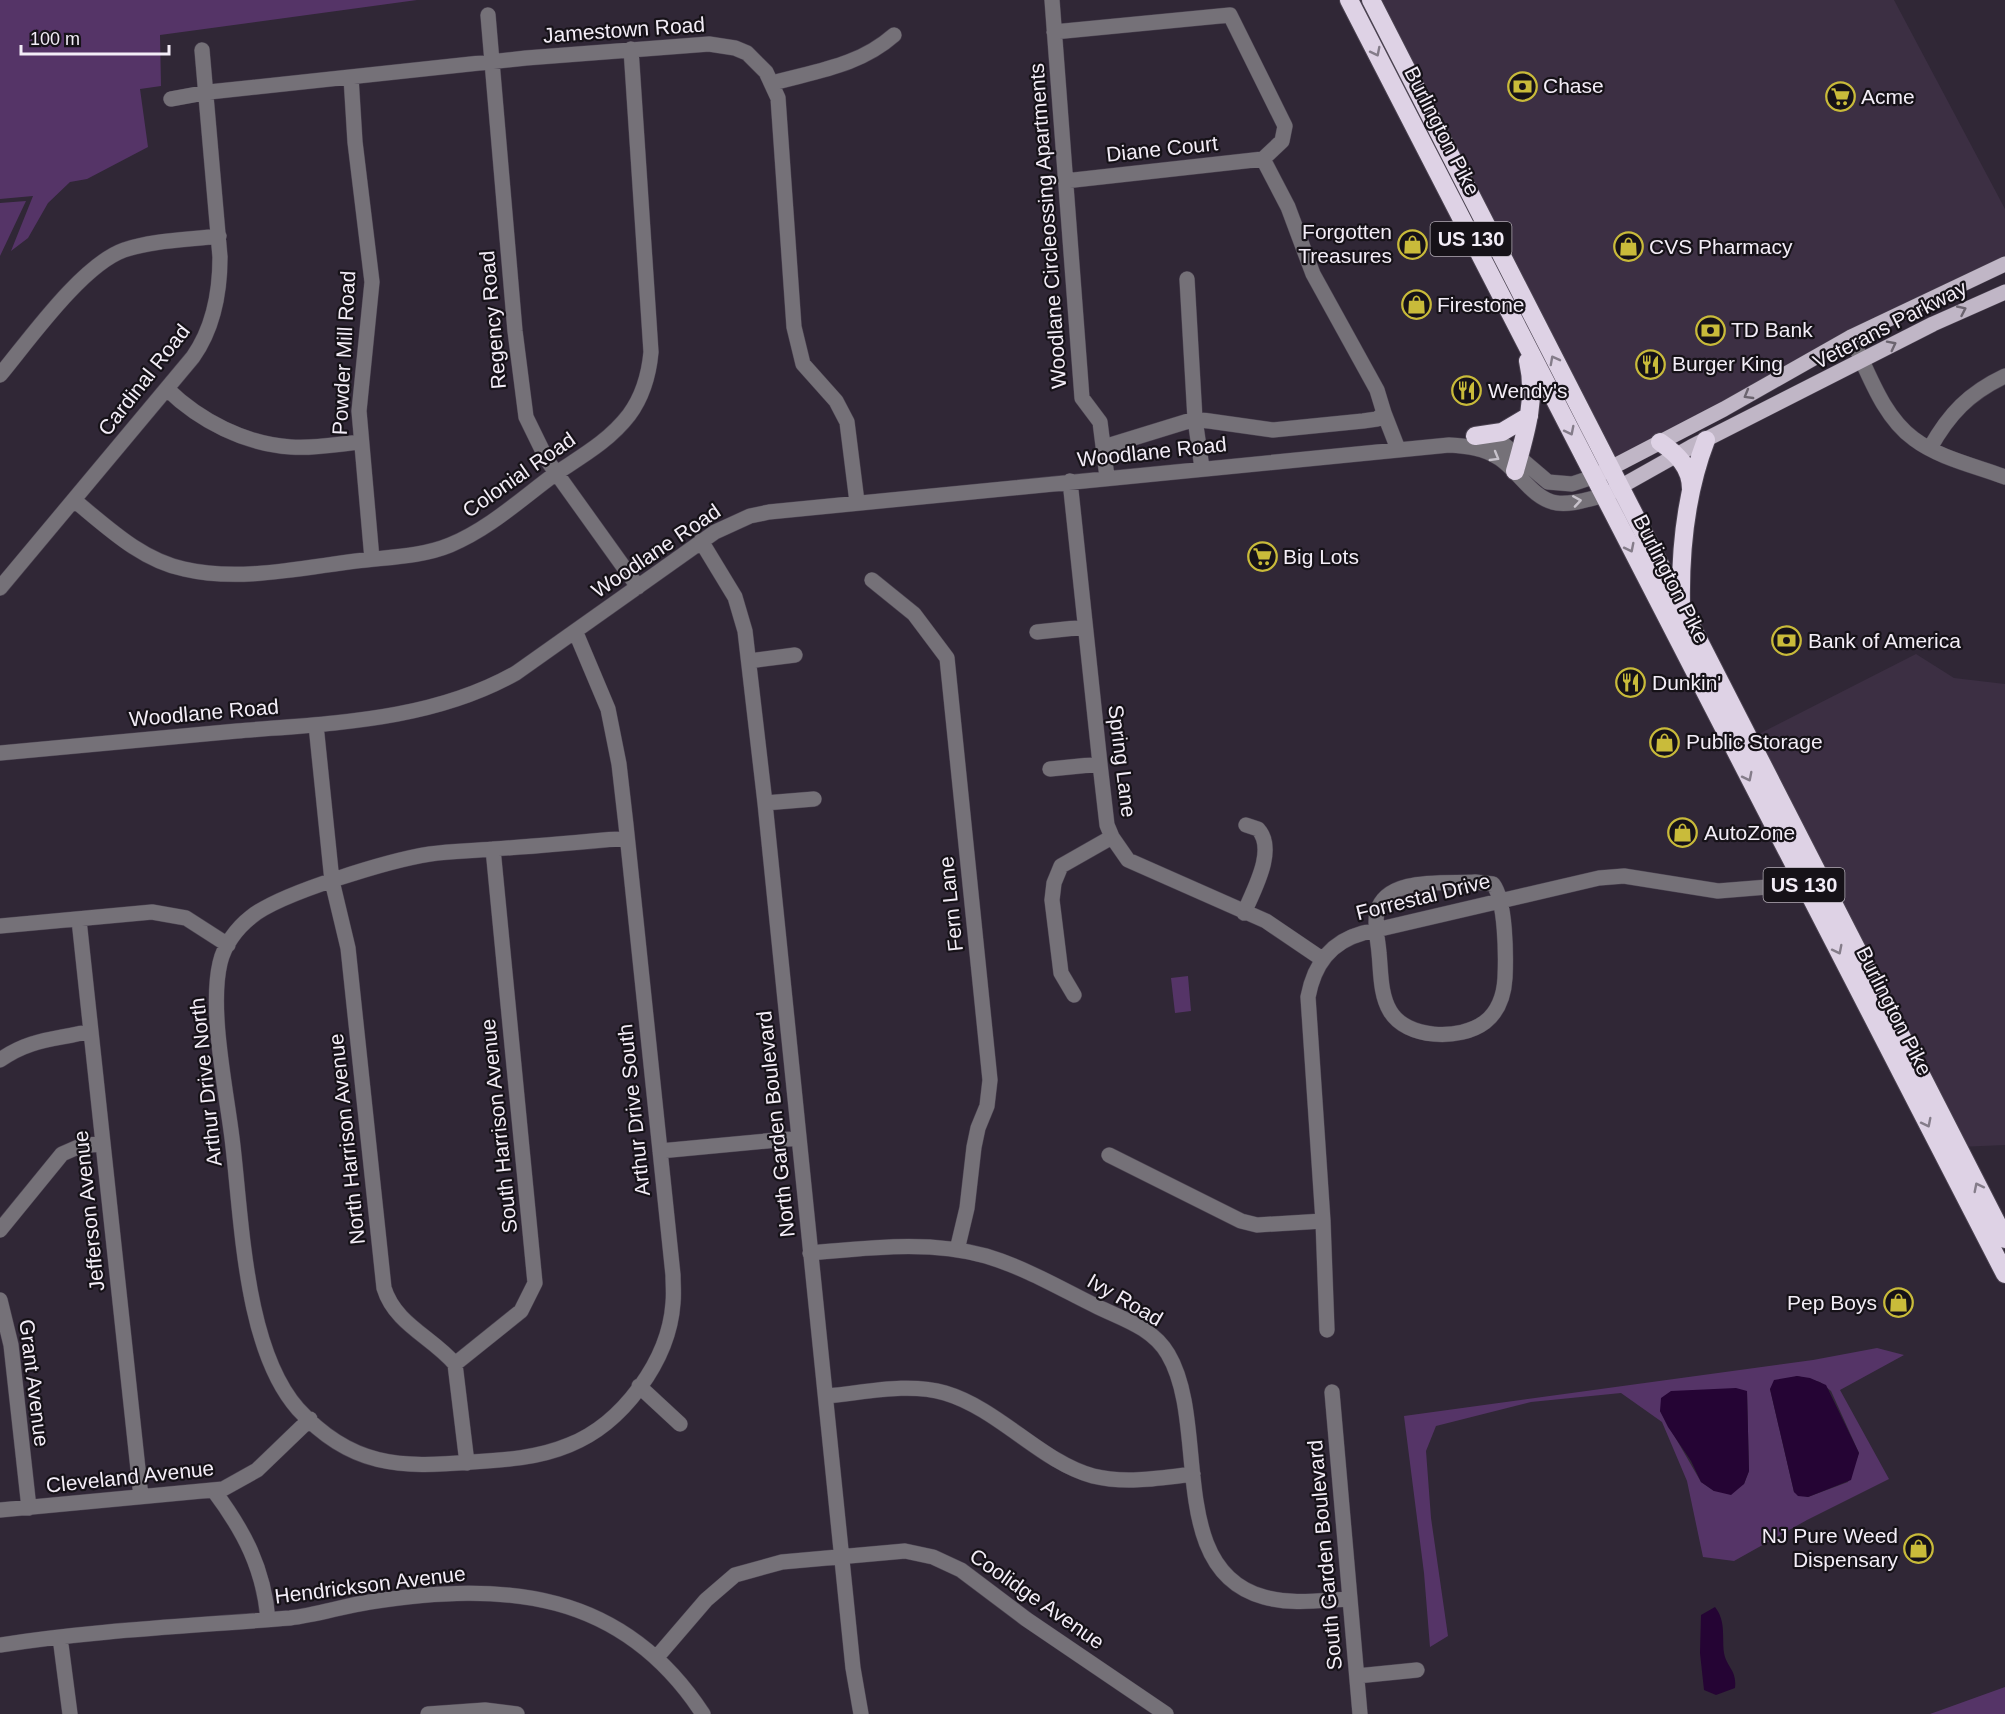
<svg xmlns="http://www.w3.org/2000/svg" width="2005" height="1714" viewBox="0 0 2005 1714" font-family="Arial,sans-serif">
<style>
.built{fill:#3c2f43}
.green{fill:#553467;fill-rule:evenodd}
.water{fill:#250434}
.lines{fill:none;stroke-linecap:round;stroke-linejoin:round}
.minor-casing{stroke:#4b4351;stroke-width:16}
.major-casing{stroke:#4b4351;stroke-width:16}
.highway-casing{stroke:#4b4351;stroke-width:20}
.minor{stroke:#757178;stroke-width:15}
.major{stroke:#c0b6c6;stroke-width:15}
.highway{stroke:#ded2e5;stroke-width:18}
.oneway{stroke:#847c89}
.oneway2{stroke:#6b646f}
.oneway3{stroke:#c7c2cb}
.labels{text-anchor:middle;stroke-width:4.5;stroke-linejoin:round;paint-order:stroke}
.shield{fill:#161218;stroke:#b1abb4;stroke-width:1.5}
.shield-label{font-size:20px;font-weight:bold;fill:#f3edf7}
.street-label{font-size:21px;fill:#f3edf7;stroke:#161218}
.poi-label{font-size:21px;fill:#f3edf7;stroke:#161218;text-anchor:start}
</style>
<rect width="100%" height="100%" fill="#302736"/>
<path class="built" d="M1371,0h523l111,209v55l-395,204z
M1916,654l38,24 51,6v461l-47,2 -209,-408z"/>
<path class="green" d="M0,0h417l-257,35 1,51 -21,3 8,58 -61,32 -17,3 -22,21 -20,35 -17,13 22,-55 -33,3z
M26,201l-26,55v-53z
M1188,976l3,35 -16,2 -4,-35z
M1877,1348l27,7 -64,35 49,89 -82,41 -73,41 -31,-4 -16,-76 -25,-59 -41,-29 -90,9 -95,24 -10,25 5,67 17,118 -18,11 -6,-74 -20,-157 409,-56zM1797,1376l23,6 11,9 28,62 -11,29 -40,15 -14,-5 -24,-103zM1747,1391l2,80 -5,13 -30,7 -13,-9 -41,-71z
M2005,1687v27h-75z"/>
<path class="water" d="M1797,1376l13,2 16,7 33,68 -8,27 -43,17 -10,-1 -4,-4 -24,-103 4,-9z
M1736,1388l11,3 2,80 -5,13 -13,11 -17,-4 -13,-9 -10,-21 -23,-34 -8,-16 1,-13 10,-7z
M1715,1607c11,14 7,29 9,46 3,15 13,17 11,35l-19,7 -12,-5 -4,-37 1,-38z"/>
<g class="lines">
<defs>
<path id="minor" d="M1052,0l30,398 18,24 7,55
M488,15l27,316 11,86 21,43 91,127
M1054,32l176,-17 55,111 -3,15 -19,18
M351,77l4,65 17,140 -13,129 13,148
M773,83c43,-12 86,-17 121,-48
M171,99l38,-7 317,-34 183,-14 26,4 12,5 19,19 12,26 16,229 9,37 33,37 11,21 10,80
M1065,181l198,-22
M1187,279l8,140 7,49
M1851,337c17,34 31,79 63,102 25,19 62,27 91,38
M0,375c29,-35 82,-110 124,-125 30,-10 64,-10 95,-14
M167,389c33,32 78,55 124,58 23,2 47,-3 70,-5
M1384,413l14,36
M1481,437l20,5 47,40 24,2 21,-7
M1104,447l91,-28 78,11 90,-9 14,-2 7,-6 -7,-23 -64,-116 -25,-67 -25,-48
M1930,448c19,-34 39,-55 75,-72
M1070,481l30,283 7,61 5,12 16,23 138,61 56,38
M74,500c33,27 67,60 110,69 55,13 117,-1 172,-8 31,-4 65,-4 94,-16 39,-16 71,-46 105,-71 27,-18 54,-33 74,-59 14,-19 20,-41 22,-63l-20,-303
M701,541l34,56 10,34 20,172 88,865 8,46
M872,580l42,34 33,44 43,422 -3,26 -9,22 -4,19 -7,61 -10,42
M0,588l193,-231c21,-30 27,-65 27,-100l-18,-207
M1037,632l48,-5
M576,633l32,76 11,55 7,61 47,450c0,9 1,19 0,28 -4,58 -51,121 -104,142 -31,13 -64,15 -97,17 -72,6 -121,5 -174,-53 -54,-61 -56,-191 -66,-271 -6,-49 -23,-128 -12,-175 4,-18 17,-35 31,-46 29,-24 140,-57 179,-63 21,-3 42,-3 63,-5 45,-3 90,-7 134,-11
M749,661l46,-6
M316,725l16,156 16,67 36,340c11,36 48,49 71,76
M0,753c79,-8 158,-15 237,-22 95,-8 194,-10 279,-58l199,-141 35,-16 19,-4 680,-67c18,1 35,3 50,13 19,12 34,42 58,45 15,2 31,-4 46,-7
M1050,769l50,-5
M765,803l49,-4
M1475,882l18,2c13,17 13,72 12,94 -1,17 -6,33 -20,44 -25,19 -79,17 -95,-11 -10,-17 -9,-39 -11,-58 -1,-13 -5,-28 -2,-41 9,-36 69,-28 98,-30z
M1244,913c9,-22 33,-63 14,-84l-12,-4
M79,920l62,577
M0,926l152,-14 34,6 42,27
M1074,995l-13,-22 -9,-73 2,-17 7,-17 51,-29
M0,1060c31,-22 56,-20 90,-29
M660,1151l138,-13
M1109,1155l132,66 16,4 66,-4
M0,1230l62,-76 16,-7 24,-4
M810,1253c59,-5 119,-13 176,3 40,12 75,33 112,51 25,12 55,21 70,47 42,70 -3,216 96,243 28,8 58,3 86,2
M0,1300l11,45 18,163
M1327,1330l-4,-109 -15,-224c6,-32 22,-55 55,-64l236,-55 25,-2 94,15 86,-7
M455,1364l66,-53 14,-28 -42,-434
M455,1364l12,99
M639,1386l41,38
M1332,1392l28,322
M826,1396c38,-3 81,-14 119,-3 54,16 96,69 148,83 32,8 68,2 100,-2
M214,1491c30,40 50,78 54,129
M0,1510l223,-21 34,-19 53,-51
M60,1637l10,77
M0,1645c95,-15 193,-19 290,-27 27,-3 53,-12 80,-16 135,-21 252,-12 333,112
M657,1657l49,-57 29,-25 47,-13 123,-11 28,6 28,13 65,49 140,95
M1357,1676l60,-6
M428,1714l57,-4 32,4"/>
<path id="major" d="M1601,473l123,-64 127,-72 154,-73
M1611,492l80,-45 242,-123 72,-32"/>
<path id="highway" d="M1349,0l656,1274
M1371,0l634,1239
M1475,436l27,-4 27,-16
M1660,442c17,12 31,25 31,47
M1515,471c10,-36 22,-72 13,-110
M1681,605c-1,-55 5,-113 25,-165"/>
</defs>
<use href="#minor" class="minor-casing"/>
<use href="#major" class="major-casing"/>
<use href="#highway" class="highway-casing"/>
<use href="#minor" class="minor"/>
<use href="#major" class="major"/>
<use href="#highway" class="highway"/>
</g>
<defs><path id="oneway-chevron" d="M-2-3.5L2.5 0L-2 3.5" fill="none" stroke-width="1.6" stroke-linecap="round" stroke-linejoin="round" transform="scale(1.5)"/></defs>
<g class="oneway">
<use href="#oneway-chevron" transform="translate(1376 52) rotate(63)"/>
<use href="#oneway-chevron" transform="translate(1554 360) rotate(-118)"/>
<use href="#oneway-chevron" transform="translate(1570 431) rotate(63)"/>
<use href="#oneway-chevron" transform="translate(1630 548) rotate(63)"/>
<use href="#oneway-chevron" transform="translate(1748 777) rotate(63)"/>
<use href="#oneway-chevron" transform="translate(1838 950) rotate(63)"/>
<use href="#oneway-chevron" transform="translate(1927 1123) rotate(63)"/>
<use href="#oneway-chevron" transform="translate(1978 1187) rotate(-117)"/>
</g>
<g class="oneway2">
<use href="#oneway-chevron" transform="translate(1962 310) rotate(-25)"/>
<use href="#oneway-chevron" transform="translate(1892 345) rotate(-27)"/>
<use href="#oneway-chevron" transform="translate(1748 395) rotate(150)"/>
</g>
<g class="oneway3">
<use href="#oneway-chevron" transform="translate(1495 457) rotate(30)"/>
<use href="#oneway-chevron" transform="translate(1577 501) rotate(-9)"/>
</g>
<defs>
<symbol id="bank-ring" viewBox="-11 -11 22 22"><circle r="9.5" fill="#161218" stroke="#c9bb3a" stroke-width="1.5"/><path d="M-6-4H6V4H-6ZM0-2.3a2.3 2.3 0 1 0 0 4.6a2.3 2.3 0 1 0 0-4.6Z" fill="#c9bb3a"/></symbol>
<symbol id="supermarket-ring" viewBox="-11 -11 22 22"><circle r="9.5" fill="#161218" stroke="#c9bb3a" stroke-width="1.5"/><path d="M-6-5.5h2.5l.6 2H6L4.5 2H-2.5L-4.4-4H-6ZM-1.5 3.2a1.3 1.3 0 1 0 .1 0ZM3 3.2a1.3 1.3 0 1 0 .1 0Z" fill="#c9bb3a"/></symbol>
<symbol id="shop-ring" viewBox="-11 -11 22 22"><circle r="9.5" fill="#161218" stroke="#c9bb3a" stroke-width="1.5"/><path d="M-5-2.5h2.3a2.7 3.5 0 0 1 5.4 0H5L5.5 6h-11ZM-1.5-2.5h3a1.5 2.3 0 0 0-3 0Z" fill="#c9bb3a"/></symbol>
<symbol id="restaurant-ring" viewBox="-11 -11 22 22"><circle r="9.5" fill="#161218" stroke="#c9bb3a" stroke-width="1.5"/><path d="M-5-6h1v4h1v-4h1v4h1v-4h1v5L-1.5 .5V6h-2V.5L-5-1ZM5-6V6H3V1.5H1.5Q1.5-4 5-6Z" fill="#c9bb3a"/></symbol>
</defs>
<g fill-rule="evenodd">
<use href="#bank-ring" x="1506" y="70" width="33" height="33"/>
<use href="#supermarket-ring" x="1824" y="80" width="33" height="33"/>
<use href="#shop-ring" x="1396" y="228" width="33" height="33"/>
<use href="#shop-ring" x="1612" y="230" width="33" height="33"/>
<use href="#shop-ring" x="1400" y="288" width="33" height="33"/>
<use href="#bank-ring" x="1694" y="314" width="33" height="33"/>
<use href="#restaurant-ring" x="1634" y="348" width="33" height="33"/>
<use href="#restaurant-ring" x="1450" y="374" width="33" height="33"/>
<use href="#supermarket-ring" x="1246" y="540" width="33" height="33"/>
<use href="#bank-ring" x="1770" y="624" width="33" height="33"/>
<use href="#restaurant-ring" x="1614" y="666" width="33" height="33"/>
<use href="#shop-ring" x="1648" y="726" width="33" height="33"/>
<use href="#shop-ring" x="1666" y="816" width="33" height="33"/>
<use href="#shop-ring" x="1882" y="1286" width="33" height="33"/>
<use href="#shop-ring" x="1902" y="1532" width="33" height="33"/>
</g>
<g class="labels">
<g class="shield">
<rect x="1430.5" y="222" width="81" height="34" rx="4.5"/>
<rect x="1763.5" y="868" width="81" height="34" rx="4.5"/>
</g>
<g class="shield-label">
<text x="1471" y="246">US 130</text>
<text x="1804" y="892">US 130</text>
</g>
<g class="street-label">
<text transform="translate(624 30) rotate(-4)" y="7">Jamestown Road</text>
<text transform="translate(1442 131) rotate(63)" y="7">Burlington Pike</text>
<text transform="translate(1162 149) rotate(-6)" y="7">Diane Court</text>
<text transform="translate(1048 226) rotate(-94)" y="7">Woodlane Circleossing Apartments</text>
<text transform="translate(493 320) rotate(-95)" y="7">Regency Road</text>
<text transform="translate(1890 325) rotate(-27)" y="7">Veterans Parkway</text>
<text transform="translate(344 353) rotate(-87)" y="7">Powder Mill Road</text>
<text transform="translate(144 380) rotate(-52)" y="7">Cardinal Road</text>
<text transform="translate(1152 452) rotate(-6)" y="7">Woodlane Road</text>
<text transform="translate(519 475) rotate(-35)" y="7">Colonial Road</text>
<text transform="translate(656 551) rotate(-34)" y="7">Woodlane Road</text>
<text transform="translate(1671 579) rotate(63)" y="7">Burlington Pike</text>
<text transform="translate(204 713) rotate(-5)" y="7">Woodlane Road</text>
<text transform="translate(1122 761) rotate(83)" y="7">Spring Lane</text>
<text transform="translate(1423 897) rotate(-14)" y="7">Forrestal Drive</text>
<text transform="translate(951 904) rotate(-96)" y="7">Fern Lane</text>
<text transform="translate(1894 1011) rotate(63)" y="7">Burlington Pike</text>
<text transform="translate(206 1082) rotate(-96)" y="7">Arthur Drive North</text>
<text transform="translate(634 1110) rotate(-96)" y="7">Arthur Drive South</text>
<text transform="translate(776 1124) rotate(-96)" y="7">North Garden Boulevard</text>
<text transform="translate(499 1126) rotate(-96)" y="7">South Harrison Avenue</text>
<text transform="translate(347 1139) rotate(-96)" y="7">North Harrison Avenue</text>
<text transform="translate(89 1211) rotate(-96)" y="7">Jefferson Avenue</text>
<text transform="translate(1125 1300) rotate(30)" y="7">Ivy Road</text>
<text transform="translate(34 1383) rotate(83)" y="7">Grant Avenue</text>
<text transform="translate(130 1477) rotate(-6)" y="7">Cleveland Avenue</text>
<text transform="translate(1325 1555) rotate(-95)" y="7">South Garden Boulevard</text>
<text transform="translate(370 1585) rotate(-7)" y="7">Hendrickson Avenue</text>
<text transform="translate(1037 1599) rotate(35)" y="7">Coolidge Avenue</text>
</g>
<g class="poi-label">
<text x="1543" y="93">Chase</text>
<text x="1861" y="104">Acme</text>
<text x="1392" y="239" text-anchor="end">Forgotten<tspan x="1392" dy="24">Treasures</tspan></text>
<text x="1649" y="254">CVS Pharmacy</text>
<text x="1437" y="312">Firestone</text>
<text x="1731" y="337">TD Bank</text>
<text x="1672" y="371">Burger King</text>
<text x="1488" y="398">Wendy's</text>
<text x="1283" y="564">Big Lots</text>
<text x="1808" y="648">Bank of America</text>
<text x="1652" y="690">Dunkin'</text>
<text x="1686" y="749">Public Storage</text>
<text x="1704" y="840">AutoZone</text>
<text x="1877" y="1310" text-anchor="end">Pep Boys</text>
<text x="1898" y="1543" text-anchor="end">NJ Pure Weed<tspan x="1898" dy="24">Dispensary</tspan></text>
</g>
</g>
<path d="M21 45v9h148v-9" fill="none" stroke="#f3edf7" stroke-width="3"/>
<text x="30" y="45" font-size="18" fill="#f3edf7" stroke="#161218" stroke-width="4.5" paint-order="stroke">100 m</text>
</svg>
